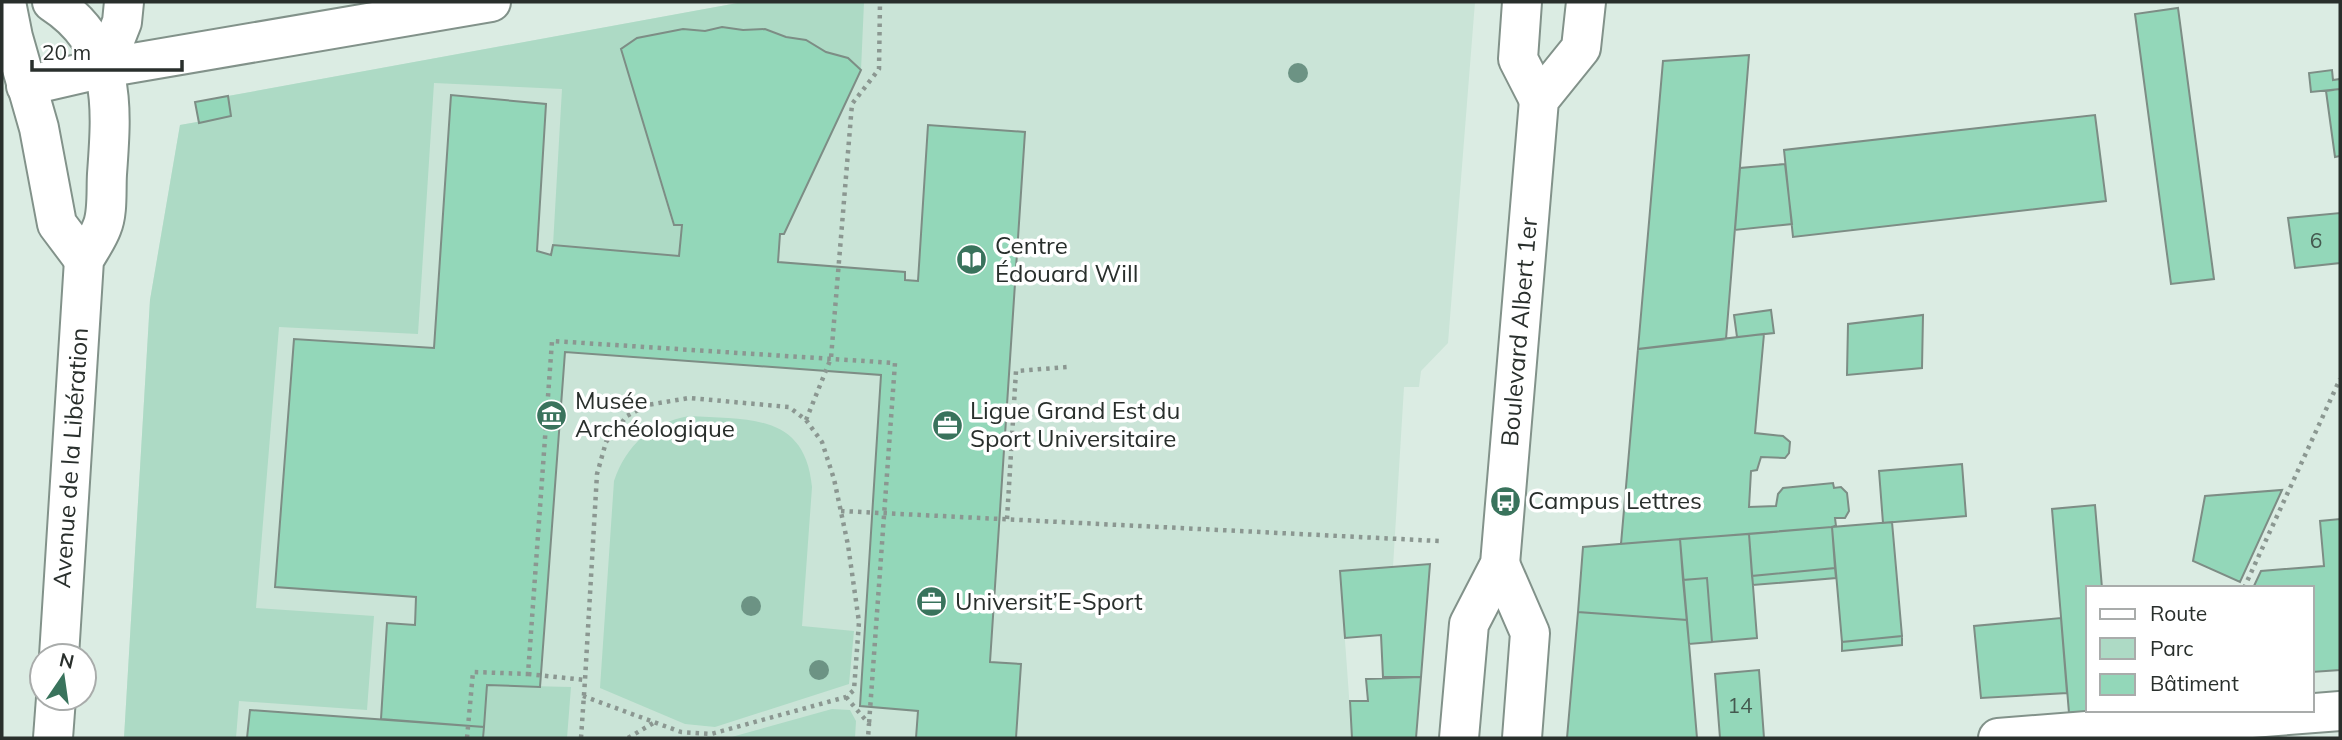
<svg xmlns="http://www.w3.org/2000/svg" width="2342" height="740" viewBox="0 0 2342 740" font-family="Mulish,sans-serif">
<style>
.built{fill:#cae4d7}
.green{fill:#addac5}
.building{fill:#93d7b9;stroke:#7d8d85;stroke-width:2}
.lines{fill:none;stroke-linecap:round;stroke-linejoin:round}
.minor-casing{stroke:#82928a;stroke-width:42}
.major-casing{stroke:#82928a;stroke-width:42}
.path{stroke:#8b9791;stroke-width:4.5;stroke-dasharray:3.5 5;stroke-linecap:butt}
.minor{stroke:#fff;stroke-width:38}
.major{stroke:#fff;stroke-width:38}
.tree{fill:#6c9384}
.labels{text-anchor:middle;stroke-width:7;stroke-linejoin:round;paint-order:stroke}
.number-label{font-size:21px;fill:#44594f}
.poi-label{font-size:24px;fill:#292f2c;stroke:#fff;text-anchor:start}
.street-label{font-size:24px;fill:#292f2c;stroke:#fff}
</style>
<rect width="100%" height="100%" fill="#dbece3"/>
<path class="built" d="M743,2h732l-27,341 -27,28 -2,16h-15l-11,180 -53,4 12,167h-1228l26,-438 30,-175 51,-9 -3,-20z"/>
<path class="green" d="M743,2h121l-3,68 -13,-12 -22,-6 -20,-12 -20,-3 -21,-8 -22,1 -21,-3 -17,4 -22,-2 -46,9 -16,11 52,176h9l-3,31 -126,-11 9,-156 -128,-6 -16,251 -139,-7 -23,281 118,8 -7,94 -128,-9 -3,37h-112l26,-438 30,-175 51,-9 -3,-20z
M689,416c58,4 116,-4 123,71l-10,139 52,5 -5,53 -134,43 -30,-3 -85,-36 14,-207c13,-37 37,-58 75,-65z
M487,685l84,2 -4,51h-84z
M832,709l18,1 6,11 -1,17h-127z"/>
<path class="building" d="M2178,8l36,271 -43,5 -36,-270z
M722,27l21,3 22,-1 21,8 20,3 20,12 22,6 13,12 -77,164h-4l-2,28 127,10v8l13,1 10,-156 97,7 -35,530 31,2 -5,74h-100l2,-27 -58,-5 21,-331 -316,-23 -25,335 -53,-2 -3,42 -103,-8 6,-96 28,2 1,-28 -141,-10 19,-248 140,9 17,-253 95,9 -9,147 14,4 2,-10 126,11 3,-31h-8l-53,-176 16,-11 46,-9 22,2z
M1749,55l-23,284 -88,10 25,-288z
M2332,70l1,10 7,-1v10l-29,3 -2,-19z
M2340,89v67l-5,1 -9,-66z
M228,96l3,20 -32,7 -4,-21z
M2095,115l11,86 -313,36 -9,-87z
M1785,164l7,60 -57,6 5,-62z
M2340,213v50l-45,5 -7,-50z
M1771,310l3,23 -37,4 -3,-22z
M1923,315l-1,53 -75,7 1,-51z
M1764,334l-9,99 28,3 7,6 -1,11 -4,5 -24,-1 -4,13 -6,1 -2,36 27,-1 2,-12 5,-6 50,-5 1,5 7,-1 6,6 2,18 -4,7h-10l1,8 -4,1 -211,17 17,-195z
M1962,464l4,52 -83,7 -4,-52z
M2282,490l-42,92 -47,-21 12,-65z
M2095,505l7,83h-14v122h21l-40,3 -17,-204z
M2340,519v151l-28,2v-84h-59l8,-17 63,-5 -4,-45z
M1892,522l10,114 -60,6 -10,-115z
M1832,527l3,41 -83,8 -3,-42z
M1749,534l8,104 -45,4 -5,-64 -24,2 -3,-41z
M1680,539l7,81 -109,-8 5,-65z
M1430,564l-9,113h-38l-2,-42 -36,3 -5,-67z
M1835,568l1,10 -83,7 -1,-9z
M1707,578l5,64 -23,2 -6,-64z
M1578,612l109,8 10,118h-130z
M2061,618l6,75 -86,5 -7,-72z
M1902,636v9l-60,6v-9z
M1759,670l5,68h-44l-5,-64z
M1421,677l-5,61h-64l-2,-37h18l-2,-22z
M250,710l234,17 -1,11h-236z"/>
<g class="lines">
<defs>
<path id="minor" d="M104,68l18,-46 2,-20
M26,86l78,-18 387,-66
M1998,738l342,-27"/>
<g id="major">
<path d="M6,2l7,35 26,91 18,96 27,36"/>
<path d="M52,2c65,42 60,104 55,172 -1,16 1,39 -5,53 -4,11 -12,22 -18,33l-25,396"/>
<path d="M1522,2l-4,57 21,41"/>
<path d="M1500,564l30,69 -8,105"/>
<path d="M53,738l3,-40"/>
<path id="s1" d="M1459,738l10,-114 31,-60 39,-464 42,-52 5,-46"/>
</g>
</defs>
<use href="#minor" class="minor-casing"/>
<use href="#major" class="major-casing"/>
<path class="path" d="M806,420l25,-62 21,-254 27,-35 1,-67
M841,511l598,30
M1007,519l9,-148 52,-4
M2244,588l96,-209
M528,674l57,6
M846,697l23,27 -1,14
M467,738l6,-66 55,2 24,-333 343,22 -26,361
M581,738l4,-58 12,-206 9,-32 21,-26 20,-11 42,-7 100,9 17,13 16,22 12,37 14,66 11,77 -5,68 -8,7 -135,37 -30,-2 -98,-36
M628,738l27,-16"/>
<use href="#minor" class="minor"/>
<use href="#major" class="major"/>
</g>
<g class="tree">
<circle cx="1298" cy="73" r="10"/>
<circle cx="751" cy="606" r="10"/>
<circle cx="819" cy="670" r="10"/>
</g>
<defs>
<symbol id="library-disc" viewBox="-11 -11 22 22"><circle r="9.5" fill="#39735c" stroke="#fff"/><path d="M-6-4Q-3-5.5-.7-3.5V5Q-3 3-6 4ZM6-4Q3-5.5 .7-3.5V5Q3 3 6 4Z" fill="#fff"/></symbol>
<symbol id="museum-disc" viewBox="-11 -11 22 22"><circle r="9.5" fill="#39735c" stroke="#fff"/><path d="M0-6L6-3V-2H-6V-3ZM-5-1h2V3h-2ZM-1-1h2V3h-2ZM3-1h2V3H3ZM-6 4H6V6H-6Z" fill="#fff"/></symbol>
<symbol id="office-disc" viewBox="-11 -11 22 22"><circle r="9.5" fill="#39735c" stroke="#fff"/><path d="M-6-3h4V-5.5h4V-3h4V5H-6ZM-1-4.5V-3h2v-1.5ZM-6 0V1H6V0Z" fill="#fff"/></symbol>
<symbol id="bus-disc" viewBox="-11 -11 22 22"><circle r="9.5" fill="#39735c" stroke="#fff"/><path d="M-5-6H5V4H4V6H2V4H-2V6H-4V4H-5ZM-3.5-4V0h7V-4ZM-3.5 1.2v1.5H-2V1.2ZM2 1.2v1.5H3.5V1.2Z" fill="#fff"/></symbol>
</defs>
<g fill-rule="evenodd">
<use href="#library-disc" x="954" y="242" width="35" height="35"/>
<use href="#museum-disc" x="534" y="398" width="35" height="35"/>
<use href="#office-disc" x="930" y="408" width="35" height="35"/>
<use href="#bus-disc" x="1488" y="484" width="35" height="35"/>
<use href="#office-disc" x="914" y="584" width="35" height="35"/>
</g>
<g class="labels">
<g class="number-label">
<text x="2316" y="248">6</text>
<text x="1740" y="713">14</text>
</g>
<g class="poi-label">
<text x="995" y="254">Centre<tspan x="995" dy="28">Édouard Will</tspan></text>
<text x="575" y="409">Musée<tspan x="575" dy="28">Archéologique</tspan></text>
<text x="970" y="419">Ligue Grand Est du<tspan x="970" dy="28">Sport Universitaire</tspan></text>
<text x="1528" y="509">Campus Lettres</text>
<text x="955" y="610">Universit’E-Sport</text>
</g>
<g class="street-label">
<text dy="8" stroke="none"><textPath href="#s1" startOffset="415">Boulevard Albert 1er</textPath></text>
<text transform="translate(71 458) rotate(-86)" y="8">Avenue de la Libération</text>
</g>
</g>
<rect width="2342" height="740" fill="none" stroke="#292f2c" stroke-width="7"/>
<rect x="2086" y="586" width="228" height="126" fill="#ffffff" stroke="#a9acab" stroke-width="2"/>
<rect x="2100" y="609" width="35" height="10" fill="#ffffff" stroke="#a9acab" stroke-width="2"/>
<text x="2150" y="621" font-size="21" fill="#292f2c">Route</text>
<rect x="2100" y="638" width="35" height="21" fill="#addac5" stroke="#a9acab" stroke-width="2"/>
<text x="2150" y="656" font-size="21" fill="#292f2c">Parc</text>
<rect x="2100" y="674" width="35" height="21" fill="#93d7b9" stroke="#a9acab" stroke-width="2"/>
<text x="2150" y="691" font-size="21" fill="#292f2c">Bâtiment</text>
<g transform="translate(63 677) rotate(13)"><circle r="33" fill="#ffffff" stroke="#a9acab" stroke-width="2"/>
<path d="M0-5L12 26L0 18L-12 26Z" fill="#39735c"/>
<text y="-10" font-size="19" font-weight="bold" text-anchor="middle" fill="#292f2c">N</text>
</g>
<path d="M32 60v10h150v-10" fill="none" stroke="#292f2c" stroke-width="3.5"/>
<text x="42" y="60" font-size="21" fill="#292f2c" stroke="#ffffff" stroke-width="5" paint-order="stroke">20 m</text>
</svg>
